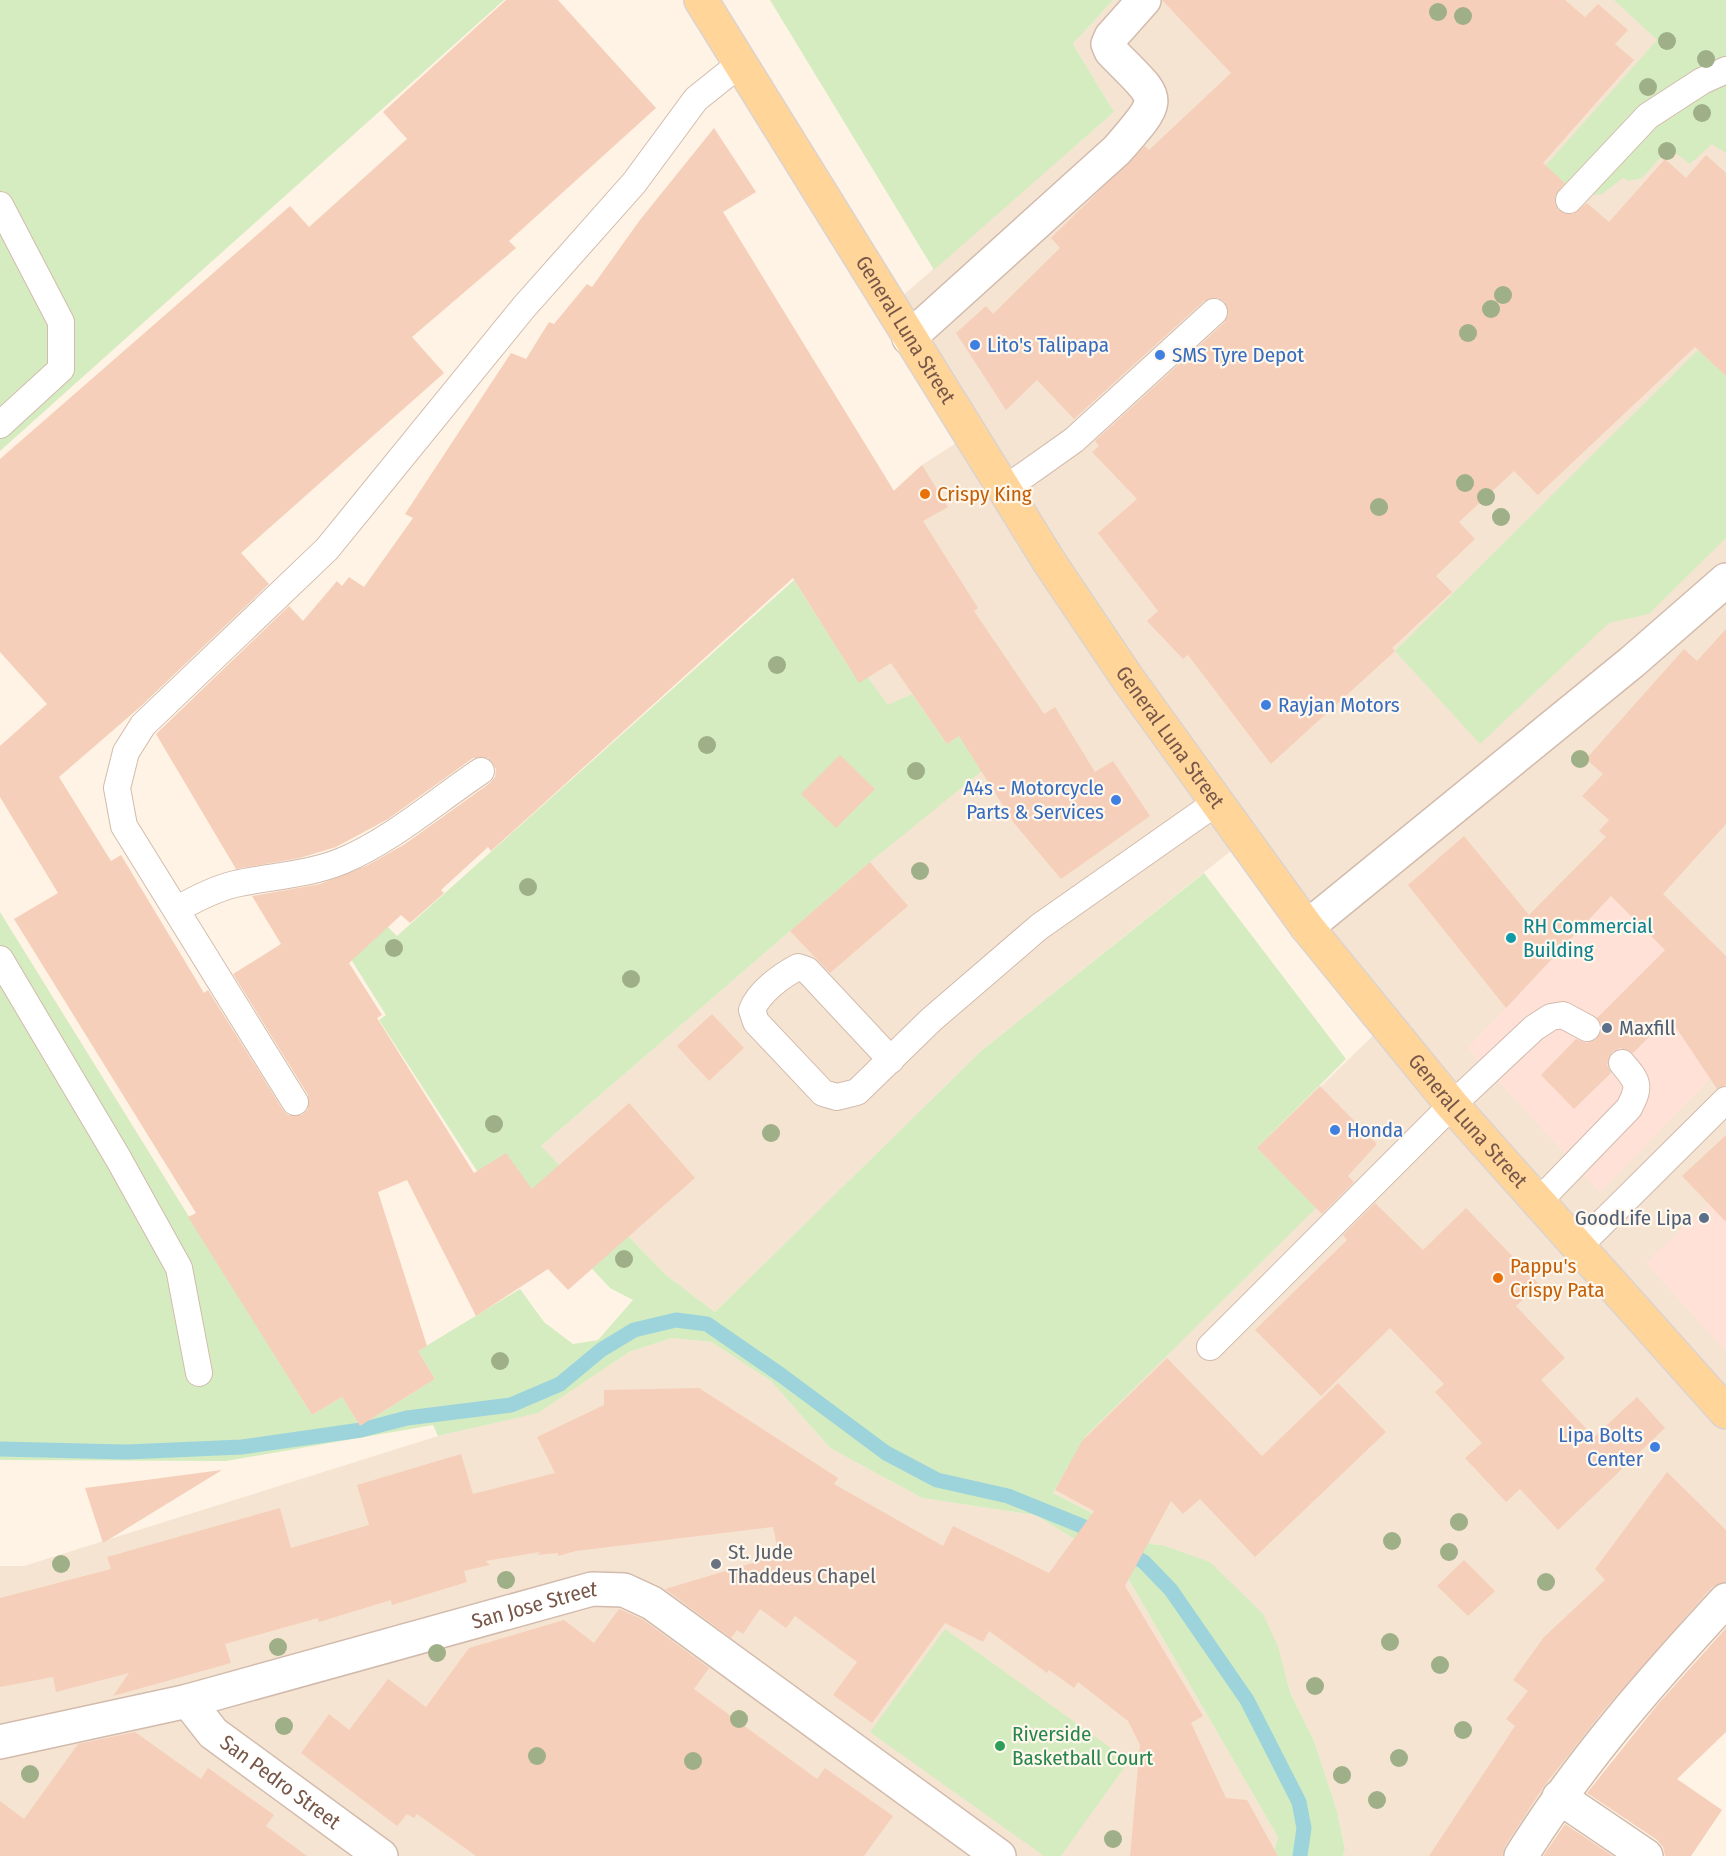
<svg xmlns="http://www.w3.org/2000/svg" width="1726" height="1856" viewBox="0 0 1726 1856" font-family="'Fira Sans Condensed',sans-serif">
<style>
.residential{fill:#f6e4d2}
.commercial{fill:#ffe1d7}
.green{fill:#d5ecc1}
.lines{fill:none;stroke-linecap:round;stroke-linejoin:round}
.stream{stroke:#9dd4db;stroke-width:15}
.building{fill:#f5cfba}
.service-casing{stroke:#d2bbac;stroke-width:28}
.minor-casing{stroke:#d2bbac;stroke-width:36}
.primary-casing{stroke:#dcd3cf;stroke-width:36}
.service{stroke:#fff;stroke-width:26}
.minor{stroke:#fff;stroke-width:33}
.primary{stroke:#ffd59a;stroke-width:33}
.tree{fill:#9fb088}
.shop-dot{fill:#3f7fe0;stroke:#fff7ec;stroke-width:2}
.food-dot{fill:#e8710a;stroke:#fff7ec;stroke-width:2}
.culture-dot{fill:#0f9aa8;stroke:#fff7ec;stroke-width:2}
.service-dot{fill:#5c6f8a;stroke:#fff7ec;stroke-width:2}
.worship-dot{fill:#6b7280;stroke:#fff7ec;stroke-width:2}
.leisure-dot{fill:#2e9e5b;stroke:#fff7ec;stroke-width:2}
.labels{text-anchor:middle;stroke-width:4.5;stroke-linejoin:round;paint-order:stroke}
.street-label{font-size:21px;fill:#785748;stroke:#fff7ec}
.shop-label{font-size:21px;fill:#366cbe;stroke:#fff7ec;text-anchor:start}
.food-label{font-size:21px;fill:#c56008;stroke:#fff7ec;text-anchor:start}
.culture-label{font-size:21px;fill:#0d838f;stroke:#fff7ec;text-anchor:start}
.service-label{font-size:21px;fill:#4e5e75;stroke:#fff7ec;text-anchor:start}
.worship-label{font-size:21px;fill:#5b616d;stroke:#fff7ec;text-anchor:start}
.leisure-label{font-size:21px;fill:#27864d;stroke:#fff7ec;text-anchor:start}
</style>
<rect width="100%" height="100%" fill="#fef3e4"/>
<path class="residential" d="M1113,0h613v1408l-408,-472 -426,-631 222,-193 -41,-68z
M967,436l275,406 -261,209 -266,261 -49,-37 -125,-129 329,-284 91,-126 -14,8 -35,-50 -24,12 -20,-29 -19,-9 -55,-88 128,-115z
M1382,1027l344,389v180l-208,260h-175l2,-8 -8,-37 -23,-70 -24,-49 -11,-43 -117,-104 -11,-1 -98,-51 15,-27 75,31 -58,-60 230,-229 -58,-60z
M672,1338l39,4 60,39 59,67 92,50 113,17 87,53 156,269 -5,19h-1273v-290h24l414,-130 99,-23 92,-61z"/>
<path class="commercial" d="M1636,869l90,87v112l-16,11 -110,113 -132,-144z
M1726,1188v163l-80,-88z"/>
<path class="green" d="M0,0h504l-504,451z
M770,0h343l-40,44 41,68 -180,158z
M1614,0h112v153l-14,-9 -22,20 -21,-16 -27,30 -14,3 -5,-3 -21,16 -15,2 -19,19 -37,-33 126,-142z
M1698,350l28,26v162l-77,76 -40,9 -129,121 -85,-93z
M794,580l55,87 19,10 20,28 24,-11 35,50 14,-9 21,36 -112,91 -329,284 125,129 49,37 266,-261 223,-178 142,186 -89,89 59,60 -231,229 59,60 -5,7 -71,-38 -15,27 98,51 11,1 48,17 53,52 16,35 11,43 24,49 23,70 8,38 -2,7h-70l5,-19 -156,-269 -87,-53 -113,-17 -92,-50 -59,-67 -60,-39 -39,-4 -43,14 -91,61 -100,23 -5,-11 -207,36 -226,-1v-548l312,503 30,-18 18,29 75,-47 -17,-28 102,-62 24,33 29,22 25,-4 35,-40 -23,-12 -27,-29 -106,-88 -98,-151 7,-5 -75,-119 37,-8 49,48z
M945,1629l184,132 -68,95h-17l-174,-124z"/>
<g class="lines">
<path class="stream" d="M0,1449l126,3 116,-5 119,-17 46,-12 104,-13 49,-21 41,-34 33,-20 42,-10 31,4 74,51 105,78 51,27 71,16 74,30 17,10
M1123,1550l21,12 27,28 76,110 52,102 5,26 -4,28"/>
</g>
<path class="building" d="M506,0h52l98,108 -147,133 7,7 -104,89 32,36 -203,180 28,31 -129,123 -81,70 52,84 10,-6 83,138 4,-3 75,120 5,5h14l6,-6v-14l-75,-121 48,-30 -29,-48 68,-12 48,-19 37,-21 85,-61 5,-6 1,-8 -8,-11h-15l-85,61 -52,28 -36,11 -64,11 -80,-135 133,-128 14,15 34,-40 5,5 7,-9 15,10 49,-69 -8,-4 106,-161 15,6 23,-37 5,2 33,-40 5,3 48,-67 74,-92 42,64 -33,20 171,279 28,-26 26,42 -25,14 55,87 -4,3 70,103 11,-7 40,65 18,-11 37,55 -89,63 -47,-56 -55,-87 -12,8 -56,-81 -32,20 -66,-105 -302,273 -3,-4 -47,43 3,3 -34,30 -9,-8 -52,48 33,52 -5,3 97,155 32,-20 26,36 97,-86 66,75 -127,112 -20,-21 -72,47 -69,-136 -29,12 49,154 -9,5 17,28 -75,47 -18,-29 -30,18 -124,-198 8,-4 -182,-294 44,-26 -58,-96v-51l47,-42 -47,-52v-193l290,-253 19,21 98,-88 -24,-27z
M1162,0h403l20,17 13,-13 30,26 -13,14 19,16 -91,103 22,20 -10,13 3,14 15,4 14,-11 22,19 56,-63 21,19 20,-23 20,18v203l-31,-29 -157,148 -24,-24 -55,51 16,17 -39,37 16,16 -60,56 3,3 -124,113 -83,-109 -5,4 -36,-38 11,-10 -60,-78 39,-34 -45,-47 7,-6 -4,-5 129,-118 4,-7 -3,-14 -7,-4 -14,3 -130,118 -37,-39 -31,30 -50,-77 30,-27 7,8 67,-66 -9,-10 94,-92 4,4 82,-77z
M1726,629v195l-63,70 63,62v129l-9,4 -48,-72 -36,36 -13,-5 -8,4 -5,13 4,8 -37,36 -33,-34 35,-36 11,4 8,-3 7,-12 -5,-10 68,-68 -54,-54 -105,112 -98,-123 56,-49 65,79 77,-78 -7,-6 10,-11 -27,-24 21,-22 -17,-15 98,-110 13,12z
M840,755l35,34 -39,39 -35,-34z
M870,862l38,44 -78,67 -40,-42z
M712,1014l32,34 -35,33 -32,-35z
M1320,1086l57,58 -29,32 6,6 -32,32 -65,-66z
M1726,1135v87l-44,-46z
M1375,1203l48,47 43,-42 73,76 -23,22 49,52 -24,22 53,57 43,-40 28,31 -107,102 -38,-41 -14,13 -41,-44 17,-15 -47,-51 9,-8 -54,-56 -69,68 -66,-66 92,-90 -4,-5z
M1167,1358l95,98 76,-73 48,49 -131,125 -55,-58 -17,15 -12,-13 -46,85 78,130 -12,7 35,75 21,2 31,56h-148l10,-111 -12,-24 -50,-39 -4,6 -25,-18 -2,3 -58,-42 -6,11 -38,-19 -73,100 -39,-28 24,-33 -62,-46 -9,12 -26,-19 -17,25 -6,-4 -6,8 -66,-49 114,-34 -6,-28 -197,24 -18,5v-3l-21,2 3,-3 -55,9 5,4 -26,6 3,11 -75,23 -1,-5 -72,22 -1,-4 -93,26 6,19 -118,33 16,-23 -73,19 -3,-15 -53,10v-89l111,-29 -4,-12 173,-49 11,40 78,-23 -12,-40 104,-31 12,40 82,-21 -18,-36 67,-32v-15l95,-2 139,90 -4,6 109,62 10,-20 96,47 45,-62 -39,-21 27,-49z
M222,1470l-119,73 -18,-55z
M1667,1472l59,58v52l-14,5 -109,124 -59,75 -39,60 -3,10h-73l86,-130 -9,-7 22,-28 -15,-11 31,-43 61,-57 -10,-11z
M1464,1560l31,31 -27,25 -31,-30z
M619,1609l23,10 67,49 -15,21 123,90 8,-11 68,48 -29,40h-388l-59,-42 -3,4 -7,-4 -10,12 -96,-73 28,-39 20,16 39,-51 38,28 43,-59 95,-28 30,23z
M1726,1628v104l-49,47 45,31 -31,46h-26l-2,-9 -6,-7 -70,-47 71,-89z
M135,1732l66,47 7,-11 66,47 -8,11 41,30h-307v-55l24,18 54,-75z
M1565,1824l48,32h-70z"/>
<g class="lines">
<defs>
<path id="service" d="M1569,200l79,-84 54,-35 24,-11
M0,205l61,117v47l-61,56
M1002,491l72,-51 140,-128
M176,910c19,-11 38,-21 59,-26 36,-8 73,-9 107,-23 50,-21 94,-60 139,-90
M0,959l118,199 61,110 20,105
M891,1060l-84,-90 -9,-3c-17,9 -39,25 -46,43l4,12 67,71 14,4 20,-5 75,-73 107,-92 178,-125
M295,1102l-171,-276 -7,-38 9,-36 17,-27 184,-176 197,-242 110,-124 62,-84 45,-36
M1538,1202l91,-94c12,-23 9,-26 -7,-45
M1578,1247l148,-147
M1210,1347l242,-242 82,-77 17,-11 12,-2 24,13"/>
<g id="minor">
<path d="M909,338l208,-188c49,-56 43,-48 -6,-99l-3,-7 3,-7 33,-37"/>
<path d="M1307,927l325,-265 94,-82"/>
<path id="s1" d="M188,1701l25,32 168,123"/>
<path id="s2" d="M0,1742l188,-41 404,-112 32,1 28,13 347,253"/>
<path d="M1559,1797l87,59"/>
<path d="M1521,1856c58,-93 131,-176 205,-256"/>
</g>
<g id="primary">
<path id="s3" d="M701,0l349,563 78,116 179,248 145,178 274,307"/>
</g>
</defs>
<use href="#service" class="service-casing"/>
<use href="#minor" class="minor-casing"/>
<use href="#primary" class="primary-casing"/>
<use href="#service" class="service"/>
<use href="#minor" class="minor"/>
<use href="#primary" class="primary"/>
</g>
<g class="tree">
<circle cx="1438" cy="12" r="9"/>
<circle cx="1463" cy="16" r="9"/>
<circle cx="1667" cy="41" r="9"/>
<circle cx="1706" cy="59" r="9"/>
<circle cx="1648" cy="87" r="9"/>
<circle cx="1702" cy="113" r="9"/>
<circle cx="1667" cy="151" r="9"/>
<circle cx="1503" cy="295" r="9"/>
<circle cx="1491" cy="309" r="9"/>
<circle cx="1468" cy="333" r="9"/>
<circle cx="1465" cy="483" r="9"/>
<circle cx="1486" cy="497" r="9"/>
<circle cx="1379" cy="507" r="9"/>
<circle cx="1501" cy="517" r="9"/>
<circle cx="777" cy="665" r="9"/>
<circle cx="707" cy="745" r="9"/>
<circle cx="1580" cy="759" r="9"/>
<circle cx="916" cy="771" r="9"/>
<circle cx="920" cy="871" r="9"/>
<circle cx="528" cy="887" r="9"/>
<circle cx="394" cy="948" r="9"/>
<circle cx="631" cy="979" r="9"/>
<circle cx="494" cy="1124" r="9"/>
<circle cx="771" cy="1133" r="9"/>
<circle cx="624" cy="1259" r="9"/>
<circle cx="500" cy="1361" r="9"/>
<circle cx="1459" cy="1522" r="9"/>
<circle cx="1392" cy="1541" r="9"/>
<circle cx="1449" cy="1552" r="9"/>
<circle cx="61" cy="1564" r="9"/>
<circle cx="506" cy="1580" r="9"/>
<circle cx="1546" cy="1582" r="9"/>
<circle cx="1390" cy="1642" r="9"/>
<circle cx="278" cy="1647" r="9"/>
<circle cx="437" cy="1653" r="9"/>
<circle cx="1440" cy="1665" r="9"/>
<circle cx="1315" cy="1686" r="9"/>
<circle cx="739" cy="1719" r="9"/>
<circle cx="284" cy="1726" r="9"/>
<circle cx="1463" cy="1730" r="9"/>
<circle cx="537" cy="1756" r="9"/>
<circle cx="1399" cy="1758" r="9"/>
<circle cx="693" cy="1761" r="9"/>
<circle cx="30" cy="1774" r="9"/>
<circle cx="1342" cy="1775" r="9"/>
<circle cx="1377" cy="1800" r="9"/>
<circle cx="1113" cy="1839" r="9"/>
</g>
<g class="shop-dot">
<circle cx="975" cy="345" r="6"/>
<circle cx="1160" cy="355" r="6"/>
<circle cx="1266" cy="705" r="6"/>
<circle cx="1116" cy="800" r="6"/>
<circle cx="1335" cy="1130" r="6"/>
<circle cx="1655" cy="1447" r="6"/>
</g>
<g class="food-dot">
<circle cx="925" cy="494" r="6"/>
<circle cx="1498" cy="1278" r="6"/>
</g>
<circle class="culture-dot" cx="1511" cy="938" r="6"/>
<g class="service-dot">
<circle cx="1607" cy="1028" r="6"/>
<circle cx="1704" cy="1218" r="6"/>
</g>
<circle class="worship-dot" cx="716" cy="1564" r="6"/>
<circle class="leisure-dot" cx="1000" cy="1746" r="6"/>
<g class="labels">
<g class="street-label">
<text dy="7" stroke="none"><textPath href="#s3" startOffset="388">General Luna Street</textPath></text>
<text dy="7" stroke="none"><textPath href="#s3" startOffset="874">General Luna Street</textPath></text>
<text dy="7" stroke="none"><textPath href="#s3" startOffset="1360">General Luna Street</textPath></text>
<text dy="7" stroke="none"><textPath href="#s2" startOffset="552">San Jose Street</textPath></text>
<text dy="7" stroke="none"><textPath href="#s1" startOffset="124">San Pedro Street</textPath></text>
</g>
<g class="shop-label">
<text x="987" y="352">Lito's Talipapa</text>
<text x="1172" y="362">SMS Tyre Depot</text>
<text x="1278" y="712">Rayjan Motors</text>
<text x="1104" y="795" text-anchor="end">A4s - Motorcycle<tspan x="1104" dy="24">Parts &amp; Services</tspan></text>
<text x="1347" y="1137">Honda</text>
<text x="1643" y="1442" text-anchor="end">Lipa Bolts<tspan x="1643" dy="24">Center</tspan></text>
</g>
<g class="food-label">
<text x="937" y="501">Crispy King</text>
<text x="1510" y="1273">Pappu's<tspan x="1510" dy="24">Crispy Pata</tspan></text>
</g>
<g class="culture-label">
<text x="1523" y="933">RH Commercial<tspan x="1523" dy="24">Building</tspan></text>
</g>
<g class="service-label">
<text x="1619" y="1035">Maxfill</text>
<text x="1692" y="1225" text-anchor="end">GoodLife Lipa</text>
</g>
<g class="worship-label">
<text x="728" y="1559">St. Jude<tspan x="728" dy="24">Thaddeus Chapel</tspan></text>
</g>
<g class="leisure-label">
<text x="1012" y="1741">Riverside<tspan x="1012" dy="24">Basketball Court</tspan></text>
</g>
</g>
</svg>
